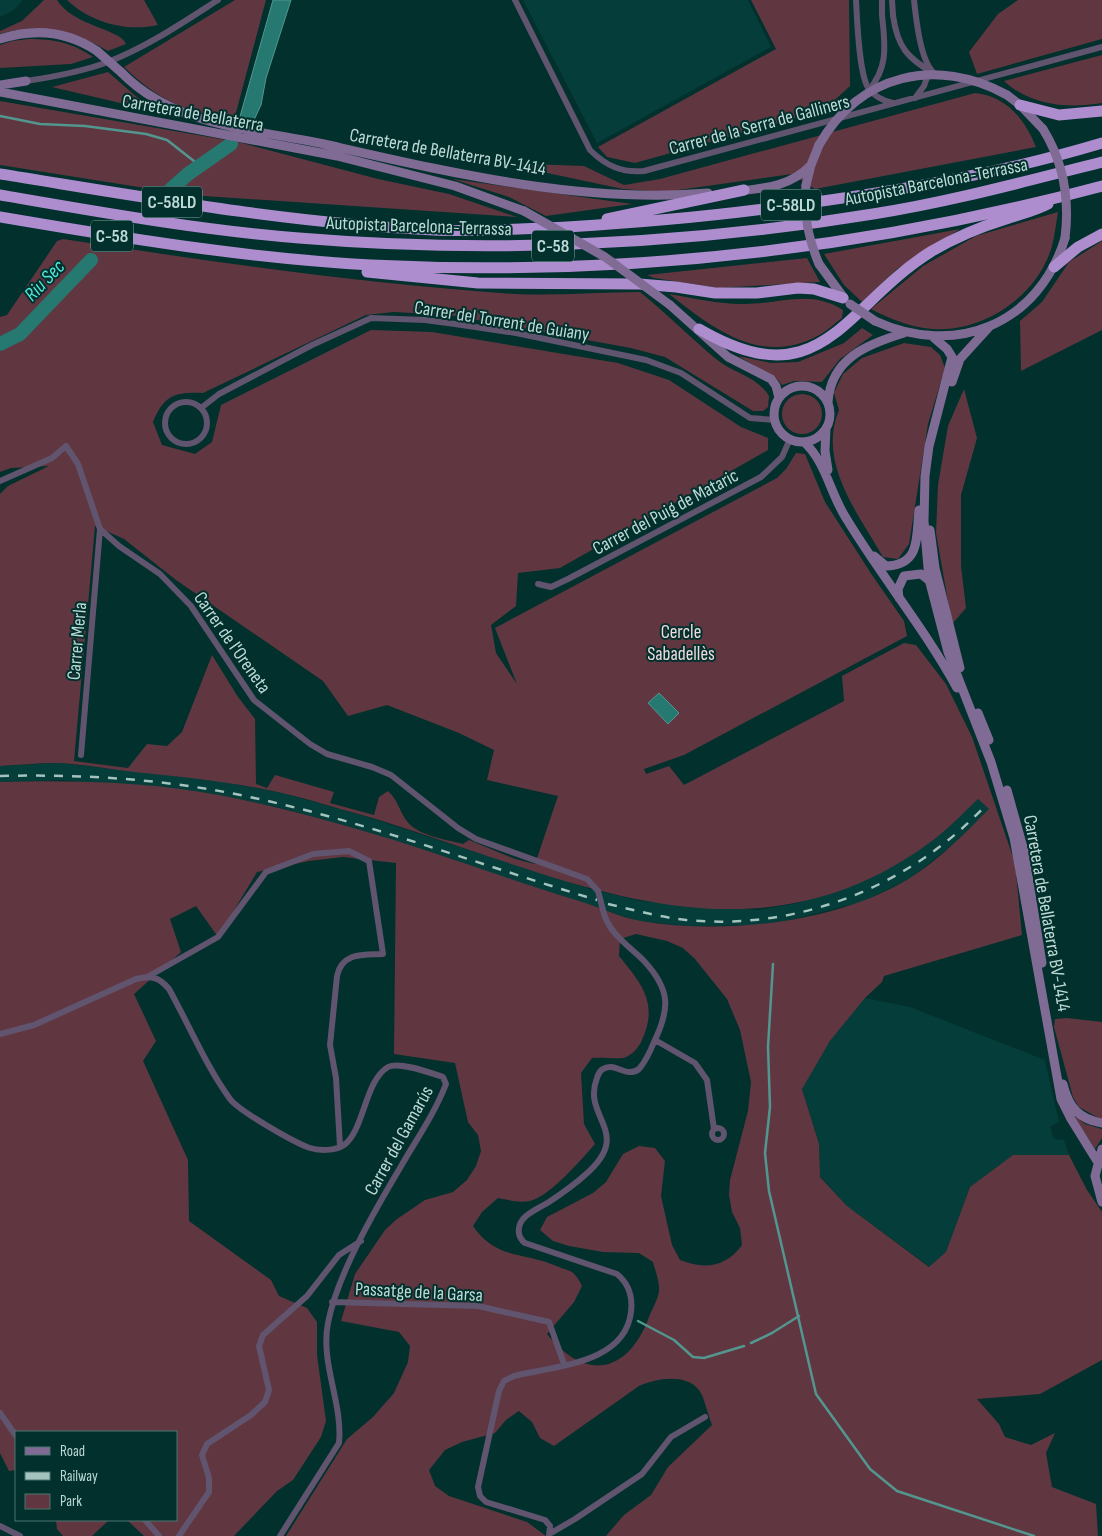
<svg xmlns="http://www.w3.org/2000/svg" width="1102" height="1536" viewBox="0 0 1102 1536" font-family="'Sofia Sans Condensed',sans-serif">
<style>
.built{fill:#043d39}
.green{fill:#603740;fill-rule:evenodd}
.water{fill:#267971;stroke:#53968f}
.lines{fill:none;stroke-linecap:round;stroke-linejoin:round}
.stream{stroke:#53968f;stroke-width:2.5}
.river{stroke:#267971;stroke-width:14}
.street{stroke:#61546e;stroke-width:6}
.secondary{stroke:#806b95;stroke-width:9}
.highway{stroke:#ad8dce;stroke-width:11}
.rail{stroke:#a4c2be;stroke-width:2.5;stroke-dasharray:9 9;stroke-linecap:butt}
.street-bridge{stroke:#61546e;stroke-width:6}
.secondary-bridge{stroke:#806b95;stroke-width:9}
.labels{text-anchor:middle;stroke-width:4;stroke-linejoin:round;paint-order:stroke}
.shield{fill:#01302d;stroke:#85a6a3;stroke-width:1}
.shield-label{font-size:18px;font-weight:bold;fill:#bdd9d5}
.street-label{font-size:19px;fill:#bdd9d5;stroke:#01302d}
.park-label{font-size:19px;fill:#f1dade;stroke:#01302d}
.water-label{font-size:20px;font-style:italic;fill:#4fe8db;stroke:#01302d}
</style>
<rect width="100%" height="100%" fill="#01302d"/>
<path class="built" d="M0,0h23l-9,10 -14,7z
M523,0h225l23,47 -174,96z
M58,763l160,18 64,12 82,23 226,73 50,12 119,9 39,-7 48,-15 55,-27 36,-24 41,-38 11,10 -32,32 -46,37 -49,24 -72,18 -30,5 -72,1 -50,-5 -278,-91 -79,-22 -64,-13 -157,-15 -60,2v-16z
M865,998l45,9 135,53 14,62 -9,5 4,12 10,1 5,15h-56l-43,32 -24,65 -16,15 -83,-61 -27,-30 -1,-32 -17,-56 28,-47z"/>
<path class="green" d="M44,0h13c16,26 64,29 69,44l-18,7c-35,-21 -69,-29 -108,-17v-3l22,-10z
M67,0h77l14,25c-31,7 -67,-2 -91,-25z
M235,0h31l-32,120c-48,-8 -75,-19 -110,-53z
M751,0h98l1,86 -26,24 -189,53 -28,-6 -9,-10 178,-98z
M1018,0h84v39l-125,35 -8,-22 29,-38z
M29,39c25,0 44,4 64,18l-22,7 -71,4v-23l12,-4z
M1102,55v48c-35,6 -72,2 -98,-22z
M108,72l30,26 25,15 -111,-26z
M975,93c31,3 50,26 61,54l-221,42 -23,-15 -128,18 -41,-3 -123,-26 84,3 40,19 36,-6z
M0,101l238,41 140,37 71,15 68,23 -328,-22 -189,-30z
M452,179l180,25 -86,12 -37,-19z
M1058,212c-2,11 -3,23 -6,34 -14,50 -69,87 -120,83 -22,-2 -42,-10 -61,-20l52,-43 53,-30z
M960,229l-63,40 -35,33 -18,-17 -20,-31z
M63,239c150,23 301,45 452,55 41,2 84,-2 125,-2 26,21 50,45 76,67 17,14 41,17 53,37l-1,11 -5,4h-10l-88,-54 -34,-9 -182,-33 -55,-3 -28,3 -163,78c-28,-1 -39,2 -50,29l9,23 33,9 17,-12 9,-37 150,-75 61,2 186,31 51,17 72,47 27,11v12l-208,118 -42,5 -2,33 -25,19 5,28 21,31 -22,-56 282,-150 9,-9 10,-16 9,1 20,48 47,73 32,46 3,15 -223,119 -40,14 2,5 23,-8 15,19 160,-84 -2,-25 62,-33 12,2 30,39 26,53 43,126 7,72 -138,41 -2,6 -17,16 -35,43 -28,48 17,55 1,33 27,29 82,61 17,-15 24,-65 43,-32h56l18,35 15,22v148l-62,34 -63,5 22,25 6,13 26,8 24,-12 -9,20 6,34 44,17 2,32h-492l18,-21 27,-20 17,-28 44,-42c-4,-10 -6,-20 -10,-30 -11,-23 -45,-17 -63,-9l-85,60 -14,-8 -8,-16 -13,-11 -13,9 -11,13 -33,9 -17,8 -16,20 6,16 14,10 78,26 19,14h-260l61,-97 26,-22 21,-24 14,-31 2,-16 -11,-14 -58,-11 14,-47 30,-44 12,-11 28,-19 28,-8 14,-12 9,-14 5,-15 -3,-16 -10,-13 -13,-59 -61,-9 2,-191 -53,-6 -34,4 -52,11 -39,65 -22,-31 -26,13 11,33 -47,42 22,47 -13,20 45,99 1,61 82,59 8,16 28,12 10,14v33l9,66 -5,16 -28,43 -16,11 -43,45h-90l-17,-16h49v-88h-160v38l-7,1 -9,-18v-671c73,-2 148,0 219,13 47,9 92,21 138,34 74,21 146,49 219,71 21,6 43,17 65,21 84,14 196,2 269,-43 29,-18 55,-45 79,-69l-11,-10c-14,13 -27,27 -42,39 -189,144 -378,34 -574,-23 -27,-7 -53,-16 -80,-22 -49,-11 -99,-16 -148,-21 -26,-3 -52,-8 -77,-9 -19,0 -38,2 -57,3v-272l8,-8 41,-20 -38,2 -11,4v-155l7,-2 50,-74zM95,526l29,13 52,41 147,101 25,35 39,-11 72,28 35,17 -7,30 71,16 -23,68 -20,-5 -46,-19 -6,4c-18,-5 -46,-8 -57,-24 -7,-10 -8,-20 -18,-29l-9,6 -5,18 -44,-12 4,-11 -59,-17 -8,13 -11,-4 -1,-65 -17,-22 -26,-42 -30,77 -15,14 -20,-2 -19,24 -54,-7zM636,934l31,7 16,7 12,11 32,40 13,31 11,52 -3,29 -18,69 -1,15 3,17 8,16 2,17c-16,22 -37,25 -62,15l-8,-15 -11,-49 4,-35 -10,-13 -16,-2 -16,8 -17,28 -13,11 -46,24 -7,13 13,11 16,5 34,6 36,1 14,9c2,8 6,18 6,26 1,8 -7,21 -10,29 -21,57 -64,65 -102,17l27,-32 8,-16c-2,-4 -5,-10 -9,-13 -3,-3 -10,-4 -14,-6 -34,-16 -62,-6 -86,-41l9,-14 16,-14c11,2 21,5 32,3 19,-4 52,-42 65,-57l-11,-20 -3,-51 11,-15c10,-1 22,1 31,0 9,-2 16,-11 19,-18 17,-37 -1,-57 -23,-84l1,-17z
M1102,241v89l-81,41 -1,-50 22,-19 27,-40z
M807,258l13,24 -101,6 -65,-10 -7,-3z
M669,294c24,4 49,10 73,10 37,1 67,-16 101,6l-1,8c-7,5 -14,12 -21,16 -59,34 -107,-5 -152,-40z
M862,328l11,7 -33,24 -18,23 -28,-1 -12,4 -6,-7 -38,-22 33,7 27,-1 46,-19z
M904,343l27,4 9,8 5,13 -17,56 -19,120 -11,15 -15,-2c-25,-44 -66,-94 -44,-147l-5,-17 9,-19 19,-16z
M964,389l13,49 -16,57v71l5,42 -14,16 -16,-91 2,-48 10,-59z
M782 414a20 20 0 1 1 40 0a20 20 0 1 1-40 0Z
M1067,1018l35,4v98l-23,-13 -6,-10 -19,-70 1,-8z
M1072,1113l13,11 17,5v9l-7,11z
M56,1520h53l-17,16h-29l-6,-7z"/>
<path class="water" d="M273,0h18l-25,78 -5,27 -7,15h-15z
M659,693l20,20 -11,11 -20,-21z"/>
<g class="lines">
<path class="stream" d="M0,116l40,8 45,2 61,8 21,6 32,25
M773,964l-5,83 2,60 -5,46 4,38 47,203 54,75 27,22 137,45
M638,1321l36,19 19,17 11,1 40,-12
M751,1343l21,-10 27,-17"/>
<path class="river" d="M171,189l17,-15 43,-30
M0,344l20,-10 71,-74"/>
<path class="street" d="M515,0l75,150c16,16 32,23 54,21l458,-124
M856,0c1,18 3,77 13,89 6,8 15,12 24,14
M882,0v15
M892,0l1,15
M914,0c2,18 6,59 19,72
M26,81c27,-4 55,-9 82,-19 39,-15 74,-39 110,-62
M915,98l9,-12 5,-14
M165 423a21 21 0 1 1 42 0a21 21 0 1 1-42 0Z
M201,408l18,-14 93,-49 59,-27 54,2 30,4 61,9 130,27 35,13 69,45 25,2
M0,481l52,-23 14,-12 12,18 22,65 19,17 41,28 31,32 63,94 56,44 17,10 45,13 19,8 67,53 18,11 111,40 11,12
M538,584l13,3 17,-8 193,-102 21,-20 8,-18
M81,755l19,-226
M149,976l69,-39 48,-65 47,-18 36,-3 20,10 14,93c-20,1 -41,-2 -46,22l-7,69 6,33 4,68
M0,1034l34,-9 102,-46c15,-4 23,-2 33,10 20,36 37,77 61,110 9,12 65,44 80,49 9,3 25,3 34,-3 20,-14 21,-65 44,-78 11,-6 43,6 55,10l3,7c-12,31 -30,56 -46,84 -25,42 -63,107 -72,155 -8,40 15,80 11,120l-59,93
M655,1040l40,23 12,17 7,49
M712 1134a6 6 0 1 1 12 0a6 6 0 1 1-12 0Z
M332,1302l146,4 71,16 15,42
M0,1413l16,23
M145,1520l14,16
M0,1526l20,10
M551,1533l24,-14 67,-45 29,-37 34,-20
M179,1536l30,-44v-14l-7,-23 5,-11 44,-29 14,-13 4,-12 -10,-44 4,-11 44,-39 32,-41 22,-14
M549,1536l1,-10 -5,-6 -59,-18 -6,-6 -2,-9 21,-96 5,-10 10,-5c40,-10 111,-12 117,-64 2,-16 -2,-28 -14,-38l-92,-31c-8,-6 -8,-16 -2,-24 6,-7 18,-12 26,-17 12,-8 25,-17 36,-27 50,-43 -4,-57 12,-97 1,-3 2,-7 6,-9 12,-8 23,10 36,0 7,-8 11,-17 15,-27 16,-33 17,-52 -10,-81 -16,-16 -36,-28 -41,-51"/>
<path class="secondary" d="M0,39c34,-11 67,-8 97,12
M122,73c53,54 132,56 202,71 124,28 257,60 384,49
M0,85l26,-4
M0,92l337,64 118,30 69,25
M1007,95l13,10 23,24
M806,185l5,-20 8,-20
M738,191c29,-3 53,-5 73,-26
M819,264l25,34
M670,305l58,52 43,22 5,7 3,12
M875,321c81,37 164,3 190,-83
M932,336l15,13 5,8 -23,89 -4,30 -1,45 5,58 19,73 43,110 23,76 47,261 10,20 26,42
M952,382l8,-23 30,-33
M774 414a28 28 0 1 1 56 0a28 28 0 1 1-56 0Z
M828,402c3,-44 40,-58 76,-69
M826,428l-1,23 3,19
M804,442c22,20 26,51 42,76 35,58 79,111 111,170
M930,530l5,38 25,100
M874,556l12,10c35,-1 30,-29 33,-56
M899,598l-1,-9 6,-13 17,-2 10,8
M978,713l11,27
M1007,790l17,61 18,112
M1063,1084c6,24 16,35 39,39
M1102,1149l-7,27 7,26"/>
<path class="highway" d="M1020,105l39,10 43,-4
M0,174c144,23 287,49 433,56 45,2 89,-1 134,-3 63,-4 126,-9 189,-17 117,-15 233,-33 346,-67
M0,195c99,17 199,35 299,43 192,16 384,7 574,-24 77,-12 153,-33 229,-52
M0,217c123,21 246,41 371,48 247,12 493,-15 731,-79
M607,219l137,-29
M1054,267l24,-20 24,-13
M367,272l111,11 161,1 37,3 39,6h42l41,-5 16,1 29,9
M699,329c124,72 144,-23 233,-78 24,-14 48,-24 74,-32 15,-5 29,-8 42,-15"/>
<path class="rail" d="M0,776c82,-2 164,3 245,20 120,25 235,69 352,104
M608,904c26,6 51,13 78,16 111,11 223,-33 299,-114"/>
<path class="street-bridge" d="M893,15c4,32 15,44 42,59
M868,91c21,-24 17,-46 14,-76
M598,891l5,19"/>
<path class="secondary-bridge" d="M97,51l25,22
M1043,129c21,34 27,69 22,109
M819,145c40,-71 118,-89 188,-50
M806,185c-3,29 2,53 13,79
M524,211l81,46 65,48
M850,304l25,17"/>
</g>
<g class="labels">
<g class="shield">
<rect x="142" y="186.5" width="60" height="31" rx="4"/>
<rect x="761" y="189.5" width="60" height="31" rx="4"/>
<rect x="91" y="220.5" width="42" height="31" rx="4"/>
<rect x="532" y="230.5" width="42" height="31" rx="4"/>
</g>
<g class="shield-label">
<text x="172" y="208">C-58LD</text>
<text x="791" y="211">C-58LD</text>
<text x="112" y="242">C-58</text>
<text x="553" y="252">C-58</text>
</g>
<g class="street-label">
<text transform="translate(193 112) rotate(10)" y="7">Carretera de Bellaterra</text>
<text transform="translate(759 124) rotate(-15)" y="7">Carrer de la Serra de Galliners</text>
<text transform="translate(448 151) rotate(10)" y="7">Carretera de Bellaterra BV-1414</text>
<text transform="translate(936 181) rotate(-11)" y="7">Autopista Barcelona-Terrassa</text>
<text transform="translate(419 225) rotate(2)" y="7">Autopista Barcelona-Terrassa</text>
<text transform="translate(502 320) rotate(9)" y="7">Carrer del Torrent de Guiany</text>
<text transform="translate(665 511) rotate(-28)" y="7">Carrer del Puig de Mataric</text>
<text transform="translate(76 641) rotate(-85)" y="7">Carrer Merla</text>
<text transform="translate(233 642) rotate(55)" y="7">Carrer de l'Oreneta</text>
<text transform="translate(1048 913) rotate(80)" y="7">Carretera de Bellaterra BV-1414</text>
<text transform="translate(398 1140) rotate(-61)" y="7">Carrer del Gamarús</text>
<text transform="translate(419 1291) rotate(3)" y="7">Passatge de la Garsa</text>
</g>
<g class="park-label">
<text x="681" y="638">Cercle<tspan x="681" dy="22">Sabadellès</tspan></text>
</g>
<g class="water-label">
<text transform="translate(44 280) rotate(-46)" y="7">Riu Sec</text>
</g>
</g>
<rect x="15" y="1431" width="162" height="90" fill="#01302d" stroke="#4c7470"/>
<rect x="25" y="1447" width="25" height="8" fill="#806b95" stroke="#4c7470"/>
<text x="60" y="1456" font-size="15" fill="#bdd9d5">Road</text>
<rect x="25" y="1472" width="25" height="8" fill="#a4c2be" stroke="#4c7470"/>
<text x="60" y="1481" font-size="15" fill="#bdd9d5">Railway</text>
<rect x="25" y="1494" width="25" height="15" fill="#603740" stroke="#4c7470"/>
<text x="60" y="1506" font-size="15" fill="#bdd9d5">Park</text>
</svg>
